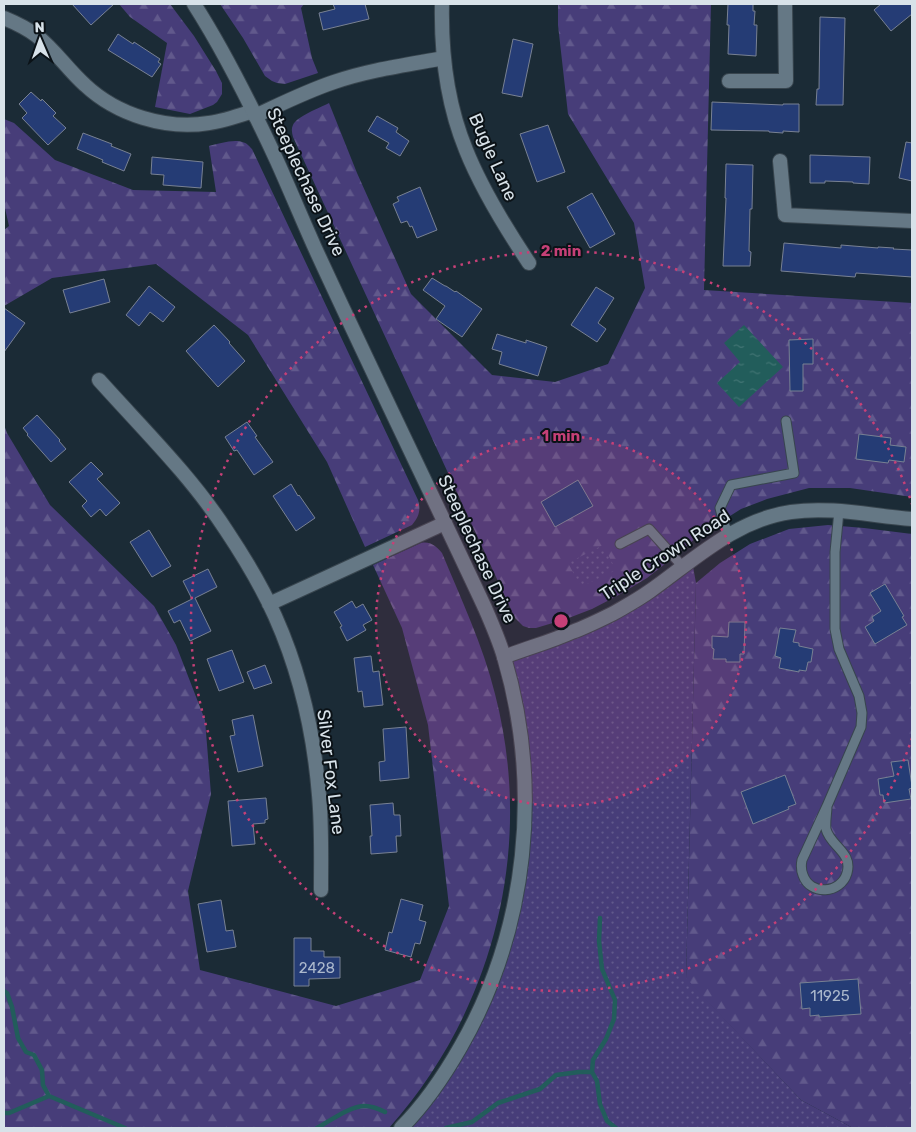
<svg xmlns="http://www.w3.org/2000/svg" width="916" height="1132" viewBox="0 0 916 1132" font-family="Rubik,sans-serif">
<style>
.forest{fill:url(#forest-firs)}
.park{fill:url(#park-dots)}
.water{fill:url(#water-ripples)}
.lines{fill:none;stroke-linecap:round;stroke-linejoin:round}
.stream{stroke:#225d5b;stroke-width:4.5}
.building{fill:#253c75;stroke:#788193}
.service-casing{stroke:#38454e;stroke-width:11}
.minor-casing{stroke:#38454e;stroke-width:16}
.tertiary-casing{stroke:#38454e;stroke-width:16}
.service{stroke:#657885;stroke-width:9}
.minor{stroke:#657885;stroke-width:14}
.tertiary{stroke:#657885;stroke-width:14}
.ring{fill:none;stroke:#c64077;stroke-width:2.5;stroke-dasharray:2.5 5}
.labels{text-anchor:middle;stroke-width:4;stroke-linejoin:round;paint-order:stroke}
.number-label{font-size:15px;fill:#abb8cc}
.street-label{font-size:18px;fill:#d8e2e9;stroke:#0b1217}
.centre{fill:#c64077;stroke:#0b1217;stroke-width:2.5}
.ring-label{font-size:15px;text-anchor:middle;font-weight:bold;fill:#c64077;stroke:#0b1217;stroke-width:4;stroke-linejoin:round;paint-order:stroke}
</style>
<defs>
<pattern id="forest-firs" width="22" height="20" patternUnits="userSpaceOnUse" patternTransform="scale(1.25)"><rect width="22" height="20" fill="#473d79"/><path d="M5 1l3.5 6h-7zM16 11l3.5 6h-7z" fill="#61598c"/></pattern>
<pattern id="park-dots" width="8" height="8" patternUnits="userSpaceOnUse" patternTransform="scale(1.25)"><rect width="8" height="8" fill="#473d79"/><path d="M2 2h.1M6 6h.1" fill="none" stroke="#61598c" stroke-width="1.8" stroke-linecap="round"/></pattern>
<pattern id="water-ripples" width="26" height="14" patternUnits="userSpaceOnUse" patternTransform="scale(1.25)"><rect width="26" height="14" fill="#225d5b"/><path d="M2 4q2-2 4 0t4 0M15 11q2-2 4 0t4 0" fill="none" stroke="#417473"/></pattern>
</defs>
<rect width="100%" height="100%" fill="#1b2b36"/>
<path class="forest" d="M119,4h51l24,32 22,35 6,12v11l-5,8 -4,3 -23,9 -35,-7 12,-64 -37,-26z
M220,4h84l-3,4 11,50 6,15 -33,11 -8,-1 -5,-2 -7,-5 -22,-38z
M558,4h153l-7,286 208,13v194l-62,-9h-41l-42,11 -26,10 -44,28 -23,20 -27,21 -30,18 -25,13 -26,10 -30,9h-7l-6,-2 -8,-8 -222,-481c-1,-4 -2,-8 0,-12 4,-9 27,-17 36,-22l28,70 54,121 81,81 63,7 53,-18 37,-76 -11,-65 -66,-109 -10,-89z
M4,119l10,4 41,37 78,30 83,2 -7,-46c8,-2 25,-7 33,-4 5,1 7,4 10,7l166,351c3,10 1,17 -6,25l-47,22 -38,-85 -79,-127 -92,-71 -104,14 -48,28v-76l5,-4 -5,-22z
M4,425l3,8 43,72 104,101 22,39 29,75 6,74 -23,97 12,79 136,36 84,-26 29,-74 -21,-181 -26,-97 -29,-63 48,-22c9,-2 15,3 21,10 19,46 41,92 53,141 40,154 -1,316 -106,434h-385z
M828,525l36,3 48,6v594h-59l-52,-28 -115,-121 10,-396 24,-20 30,-19 39,-15z"/>
<path class="park" d="M603,545l13,25 -35,17 -13,-24z
M692,561l4,22 -10,395 115,122 52,28h-451l45,-59 56,-119 22,-131 -21,-162 68,-25z"/>
<path class="water" d="M744,325l39,42 -44,40 -22,-24 23,-21 -16,-19z"/>
<g class="lines">
<path class="stream" d="M4,991l3,2 5,14 6,31 8,14 8,3 8,15 1,15 6,11
M592,1072l1,-12 13,-21 8,-20 1,-19 -13,-31 -3,-28 1,-23
M592,1072l5,9 3,23 7,17 9,7
M4,1113h5l40,-17 76,32
M317,1128c13,-7 33,-22 48,-22 7,0 14,3 20,6
M446,1128l26,-6 26,-19 42,-14 16,-14 23,-3h13"/>
</g>
<path class="building" d="M72,4h42l-23,21z
M333,4h32l4,15 -46,11 -4,-17 16,-4z
M728,4h25v7h2l-1,14h3l-1,31 -28,-2 1,-29h-2z
M881,4h31v10l-21,17 -17,-21z
M820,17l25,1 -2,87h-27l1,-16h2z
M118,34l15,10 1,-2 26,17 -2,3 3,2 -9,13 -44,-27z
M513,39l20,5 -11,53 -20,-4z
M31,92l10,9 1,-2 14,14 -3,3 13,12 -18,17 -26,-27 5,-5 -8,-9z
M712,102l71,3v-1h16v28l-16,-1v2l-14,-1v-1l-58,-1z
M377,116l21,12 -2,4 13,9 -9,15 -14,-8 3,-5 -21,-12z
M548,125l17,47 -28,10 -17,-48z
M83,133l29,11 -1,2 20,8 -7,17 -22,-9 1,-2 -26,-11z
M906,142l6,1v38l-13,-3z
M810,155l60,2 -1,27 -16,-1v-1l-28,-1v2h-15z
M152,157l51,5 -2,26 -38,-3 1,-10 -13,-1z
M726,164l27,1 -1,44h-2l-1,42 2,1 -1,14h-27l3,-68h-1z
M420,187l17,43 -20,8 -5,-12 -2,1 -3,-6 -6,2 -8,-19 6,-3 -2,-4z
M592,193l23,41 -25,14 -23,-41z
M784,243l57,5v-3l37,3v-1l16,1 -1,1 19,1v27l-56,-4 -1,4 -74,-6z
M432,278l13,8h1l9,6 1,-1 26,18 -20,28 -26,-18 9,-13 -22,-16z
M104,279l6,23 -40,11 -7,-23z
M149,286l26,21 -12,15 -13,-10 -11,14 -13,-11z
M596,287l18,11 -16,25 8,6 -9,13 -26,-17z
M4,308l21,15 -21,29z
M214,325l16,17 -1,1 16,18 -27,26 -32,-36z
M497,334l29,9v-3l21,7 -9,29 -39,-12 3,-12 -10,-3z
M813,339v25h-10v27h-13l-1,-51z
M37,415l23,25 -1,1 7,8 -15,13 -24,-27 1,-1 -5,-6z
M247,422l10,14 -2,1 18,25 -19,13 -17,-25 -3,1 -9,-14z
M859,434l32,4 -1,7 16,2 -2,15 -15,-2 -1,3 -32,-4z
M91,462l12,12 -6,5 23,24 -14,13 -6,-7 -9,8 -9,-11 5,-5 -18,-19z
M578,480l15,26 -38,21 -14,-25z
M291,484l7,12 1,-1 16,23 -19,13 -23,-35z
M149,530l22,36 -19,11 -22,-35z
M208,569l9,18 -22,11 16,33 -21,10 -10,-21 -6,3 -6,-12 24,-12 -9,-18z
M885,584l19,32 -2,1 5,8 -32,19 -10,-17 9,-6 -2,-4 9,-6 -11,-18z
M352,601l4,7 7,-4 9,16 -9,5 3,5 -19,11 -7,-14 2,-1 -8,-14z
M729,622h16l-1,32h-4v8h-14v-3h-13l1,-10 -2,-1v-12l16,1z
M780,628l16,2 -3,12 6,1v3l14,3 -2,13h-3l-2,9 -7,-1v2l-20,-4 2,-10 -6,-2z
M232,650l12,32 -25,9 -12,-32z
M371,656l2,16 6,-1 4,34 -19,2 -2,-16 -4,1 -4,-34z
M265,665l7,18 -18,6 -7,-17z
M253,715l10,51 -25,6 -8,-36 5,-1 -3,-15z
M406,727l3,51 -29,3 -1,-19 6,-1 -2,-32z
M908,760l4,26v2l-3,1 2,10 -27,4 -1,-8h-3l-2,-16 16,-3 -3,-14z
M785,775l11,29 -8,3 1,2 -36,15 -12,-32z
M266,798l2,21 -3,1v3l-12,1 2,20 -23,2 -4,-45z
M393,803l1,12h6l1,21h-5l1,16 -26,2 -1,-18h2l-2,-31z
M401,899l22,6 -4,15 7,2 -6,22 -5,-1 -4,14 -26,-7 4,-18 3,1z
M221,900l5,31 7,-1 3,17 -29,5 -9,-48z
M294,938h17v13h13v6h16v21l-31,1v7h-15z
M858,979l3,35 -42,3v-2l-9,1v-8l-8,1 -2,-26z"/>
<g class="lines">
<defs>
<path id="service" d="M729,534l-5,-10 -4,-16 11,-23 63,-12 -8,-52
M620,544l29,-15 34,38
M827,806l34,-79 1,-14 -3,-17 -20,-47 -4,-20v-77l4,-41
M827,806c0,7 -2,16 -1,23 4,17 27,23 21,44 -6,21 -37,23 -44,2 -2,-5 -2,-10 -1,-15z"/>
<path id="minor" d="M442,4c-1,49 5,100 24,146 16,40 39,77 63,113
M4,18c12,5 23,10 33,18 18,14 31,34 48,49 32,30 81,45 124,38 15,-2 29,-7 44,-12
M729,81h57l-1,-77
M255,116c26,-12 52,-25 79,-34 35,-12 72,-17 110,-24
M780,161l5,54 127,6
M99,380c43,48 92,96 127,150 18,27 36,57 49,86 25,56 39,118 44,179 3,32 2,63 2,95
M269,604l176,-81
M504,657c23,-9 46,-15 68,-25 14,-5 28,-12 42,-19 12,-7 25,-14 36,-22 44,-31 85,-71 141,-79 40,-6 81,4 121,7"/>
<path id="tertiary" d="M194,4c32,50 58,103 83,157 13,29 25,58 38,87 55,120 114,240 170,360 7,16 14,32 19,49 38,129 24,272 -43,389 -17,30 -36,58 -60,82"/>
</defs>
<use href="#service" class="service-casing"/>
<use href="#minor" class="minor-casing"/>
<use href="#tertiary" class="tertiary-casing"/>
<use href="#service" class="service"/>
<use href="#minor" class="minor"/>
<use href="#tertiary" class="tertiary"/>
</g>
<circle cx="561" cy="621" r="185" fill="#c64077" fill-opacity=".12"/>
<g class="ring">
<circle cx="561" cy="621" r="185"/>
<path d="M912 738A370 370 0 1 1 912 504"/>
</g>
<g class="labels">
<g class="number-label">
<text x="317" y="973">2428</text>
<text x="830" y="1001">11925</text>
</g>
<g class="street-label">
<text transform="translate(493 157) rotate(66)" y="6">Bugle Lane</text>
<text transform="translate(306 182) rotate(65)" y="6">Steeplechase Drive</text>
<text transform="translate(477 549) rotate(65)" y="6">Steeplechase Drive</text>
<text transform="translate(665 555) rotate(-33)" y="6">Triple Crown Road</text>
<text transform="translate(331 772) rotate(83)" y="6">Silver Fox Lane</text>
</g>
</g>
<circle cx="561" cy="621" r="8" class="centre"/>
<g class="ring-label">
<text x="561" y="256">2 min</text>
<text x="561" y="441">1 min</text>
</g>
<rect width="916" height="1132" fill="none" stroke="#d8e2e9" stroke-width="10"/>
<g transform="translate(40 40) rotate(358)" stroke="#0b1217" stroke-width="4" paint-order="stroke">
<path d="M0-4L9 19L0 12L-9 19Z" fill="#d8e2e9"/>
<text y="-8" font-size="14" font-weight="bold" text-anchor="middle" fill="#d8e2e9">N</text>
</g>
</svg>
